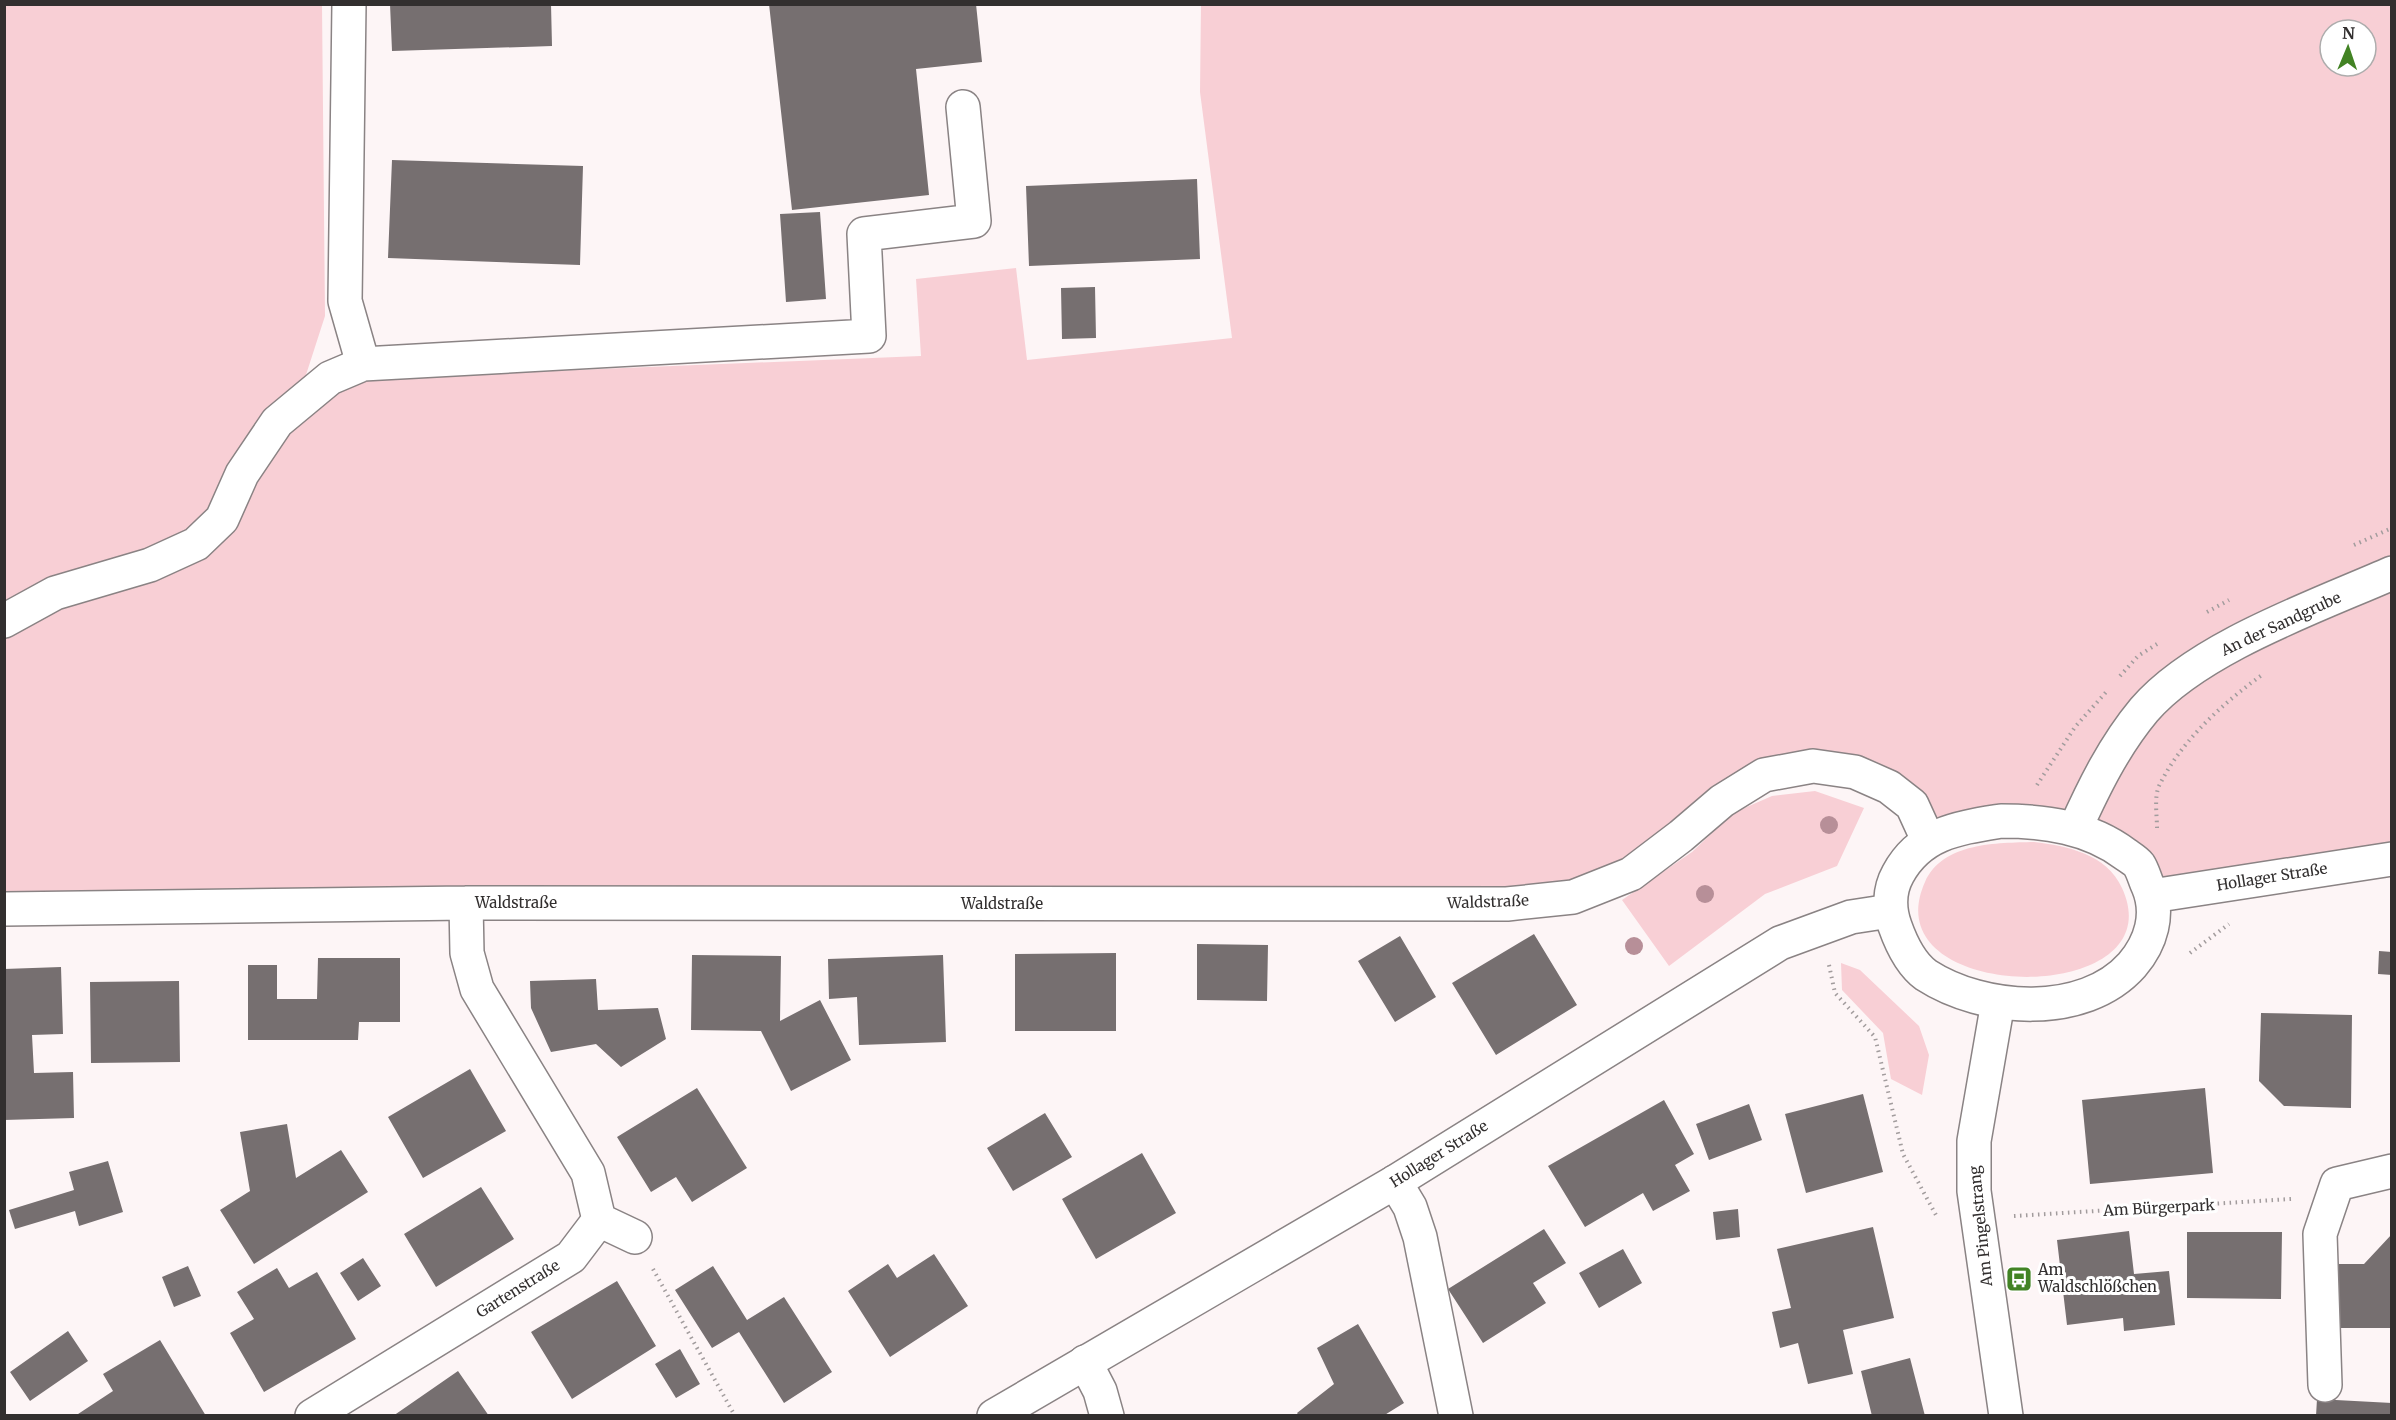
<svg xmlns="http://www.w3.org/2000/svg" width="2396" height="1420" viewBox="0 0 2396 1420" font-family="Merriweather,serif">
<style>
.green{fill:#f8cfd5;fill-rule:evenodd}
.building{fill:#766f70}
.lines{fill:none;stroke-linecap:round;stroke-linejoin:round}
.minor-casing{stroke:#8a8384;stroke-width:36}
.major-casing{stroke:#8a8384;stroke-width:36}
.path{stroke:#a29c9d;stroke-width:4;stroke-dasharray:1.5 4.5;stroke-linecap:butt}
.minor{stroke:#fff;stroke-width:33}
.major{stroke:#fff;stroke-width:33}
.tree{fill:#b78f98}
.labels{text-anchor:middle;stroke-width:6;stroke-linejoin:round;paint-order:stroke}
.street-label{font-size:15px;fill:#322f2f;stroke:#fff}
.poi-label{font-size:15px;fill:#322f2f;stroke:#fff;text-anchor:start}
</style>
<rect width="100%" height="100%" fill="#fdf5f6"/>
<path class="green" d="M4,5h318l3,311 -21,65 617,-25 -5,-77 100,-11 11,92 205,-22 -32,-246 1,-87h1190v854l-239,37 -77,-67 -147,11 -16,-35 -99,-39 -240,131 -1568,13zM2330,30h36v36h-36z
M1815,791l49,17 -27,58 -72,28 -96,72 -47,-66 70,-48 41,-39 39,-17z
M2034,842c33,4 73,12 88,46 56,121 -253,118 -197,-6 18,-40 72,-39 109,-40z
M1841,963l19,7 59,56 10,29 -7,40 -31,-16 -8,-46 -41,-43z"/>
<path class="building" d="M390,4h161l1,42 -160,5z
M769,4h207l6,58 -66,7 13,126 -137,15z
M392,160l191,6 -3,99 -192,-7z
M1197,179l3,80 -171,7 -3,-80z
M820,212l6,87 -40,3 -6,-88z
M1095,287l1,51 -34,1 -1,-51z
M1534,934l43,71 -81,50 -44,-72z
M1400,936l36,61 -41,25 -37,-61z
M1197,944l71,1 -1,56 -70,-1z
M2379,951l13,1v23l-14,-1z
M1116,953v78h-101v-77z
M692,955l89,1 -1,65 40,-21 31,60 -60,31 -30,-60 -70,-1z
M943,955l3,87 -87,3 -2,-48 -28,2 -1,-40z
M318,958h82v64h-41l-1,18h-110v-75h29v34h40z
M61,967l2,67 -31,1 2,38 39,-1 1,46 -70,2v-151z
M596,979l2,31 60,-2 8,31 -45,28 -25,-23 -45,8 -20,-44 -1,-27z
M179,981l1,81 -89,1 -1,-81z
M2261,1013l91,2 -1,93 -67,-2 -25,-25z
M470,1069l36,62 -83,47 -35,-61z
M697,1088l50,80 -55,34 -16,-25 -25,15 -34,-55z
M2205,1088l8,85 -123,11 -8,-84z
M1863,1094l20,78 -77,21 -21,-79z
M1664,1100l30,54 -19,11 15,26 -37,20 -10,-18 -58,34 -37,-61z
M1749,1104l13,36 -53,20 -13,-36z
M1045,1113l27,44 -59,34 -26,-43z
M287,1124l9,54 45,-28 27,42 -114,72 -34,-54 30,-19 -10,-59z
M1142,1153l34,60 -80,46 -34,-60z
M108,1161l15,51 -44,14 -4,-15 -60,18 -6,-19 65,-20 -5,-18z
M481,1187l33,52 -78,48 -32,-53z
M1738,1209l2,28 -24,3 -3,-28z
M1873,1227l21,91 -51,12 10,44 -45,10 -10,-41 -18,5 -8,-36 19,-4 -14,-59z
M1544,1229l22,34 -33,20 13,20 -63,40 -35,-54z
M2129,1231l5,43 35,-3 6,54 -51,6 -1,-13 -56,7 -10,-85z
M2187,1232h95l-1,67 -94,-1z
M2392,1234v94h-63v-64h35z
M1623,1249l19,34 -43,25 -20,-35z
M934,1254l34,52 -78,51 -42,-66 40,-27 9,14z
M363,1258l18,28 -23,15 -18,-28z
M188,1266l13,30 -27,11 -12,-30z
M713,1266l34,54 37,-23 48,75 -48,31 -45,-71 -27,16 -37,-58z
M277,1268l12,20 28,-16 39,67 -92,53 -34,-59 24,-14 -17,-27z
M617,1281l39,65 -84,53 -41,-67z
M1358,1324l46,79 -21,13h-84l-2,-3 37,-29 -17,-36z
M68,1331l20,30 -58,40 -20,-29z
M160,1340l46,76h-131l38,-25 -10,-17z
M680,1349l20,35 -24,14 -21,-34z
M1910,1358l15,58h-53l-11,-45z
M458,1371l31,45h-96z
M2317,1399l75,4v13h-76z"/>
<g class="lines">
<defs>
<path id="minor" d="M349,4l-4,297 18,63
M4,621l51,-28 95,-28 46,-21 26,-25 20,-45 35,-52 53,-44 33,-14 506,-28 -5,-102 110,-13 -11,-114
M2152,896l240,-37
M4,909l462,-6 1041,1 66,-7 58,-23 50,-38 41,-35 42,-26 49,-9 42,6 34,15 23,18 16,35
M1998,1002l-24,139v50l32,225
M1395,1182l15,25 10,30 36,179
M599,1220l36,17
M1085,1362l15,29 7,25
M2325,1385l-5,-151 17,-50 55,-13
M312,1416l259,-159 28,-37 -11,-47 -111,-184 -10,-36 -1,-50"/>
<path id="major" d="M2001,821c44,0 88,6 124,33 4,3 11,7 14,11 4,6 6,15 9,21 12,28 3,57 -16,79 -48,54 -149,47 -206,10 -15,-11 -25,-32 -31,-49 -6,-17 -6,-36 3,-52 22,-41 60,-46 103,-53z
M2075,829c19,-42 39,-83 69,-119 53,-62 173,-104 248,-137
M994,1416l401,-234 385,-239 71,-26 39,-6"/>
</defs>
<use href="#minor" class="minor-casing"/>
<use href="#major" class="major-casing"/>
<path class="path" d="M2354,545l38,-17
M2207,612l22,-12
M2120,676l18,-20 19,-12
M2037,785l38,-58 32,-36
M2157,828c0,-12 -3,-31 2,-42 21,-44 64,-83 103,-111
M2190,953l39,-29
M1829,965l6,28 40,44 28,117 34,63
M2014,1216l277,-17
M653,1269l82,147"/>
<use href="#minor" class="minor"/>
<use href="#major" class="major"/>
</g>
<g class="tree">
<circle cx="1829" cy="825" r="9"/>
<circle cx="1705" cy="894" r="9"/>
<circle cx="1634" cy="946" r="9"/>
</g>
<defs>
<symbol id="bus-square" viewBox="-11 -11 22 22"><rect x="-9" y="-9" width="18" height="18" rx="4" fill="#428324" stroke="#fff"/><path d="M-5-6H5V4H4V6H2V4H-2V6H-4V4H-5ZM-3.5-4V0h7V-4ZM-3.5 1.2v1.5H-2V1.2ZM2 1.2v1.5H3.5V1.2Z" fill="#fff"/></symbol>
</defs>
<g fill-rule="evenodd">
<use href="#bus-square" x="2004" y="1264" width="30" height="30"/>
</g>
<g class="labels">
<g class="street-label">
<text transform="translate(2281 624) rotate(-25)" y="5">An der Sandgrube</text>
<text transform="translate(2272 877) rotate(-9)" y="5">Hollager Straße</text>
<text transform="translate(1488 902) rotate(-2)" y="5">Waldstraße</text>
<text x="516" y="908">Waldstraße</text>
<text x="1002" y="909">Waldstraße</text>
<text transform="translate(1439 1154) rotate(-32)" y="5">Hollager Straße</text>
<text transform="translate(2159 1208) rotate(-3)" y="5">Am Bürgerpark</text>
<text transform="translate(1981 1226) rotate(-96)" y="5">Am Pingelstrang</text>
<text transform="translate(518 1289) rotate(-32)" y="5">Gartenstraße</text>
</g>
<g class="poi-label">
<text x="2038" y="1275">Am<tspan x="2038" dy="17">Waldschlößchen</tspan></text>
</g>
</g>
<rect width="2396" height="1420" fill="none" stroke="#322f2f" stroke-width="12"/>
<g transform="translate(2348 48) rotate(2)"><circle r="28" fill="#ffffff" stroke="#adacac" stroke-width="1.5"/>
<path d="M0-4.5L10 22L0 15L-10 22Z" fill="#428324"/>
<text y="-9" font-size="16" font-weight="bold" text-anchor="middle" fill="#322f2f">N</text>
</g>
</svg>
